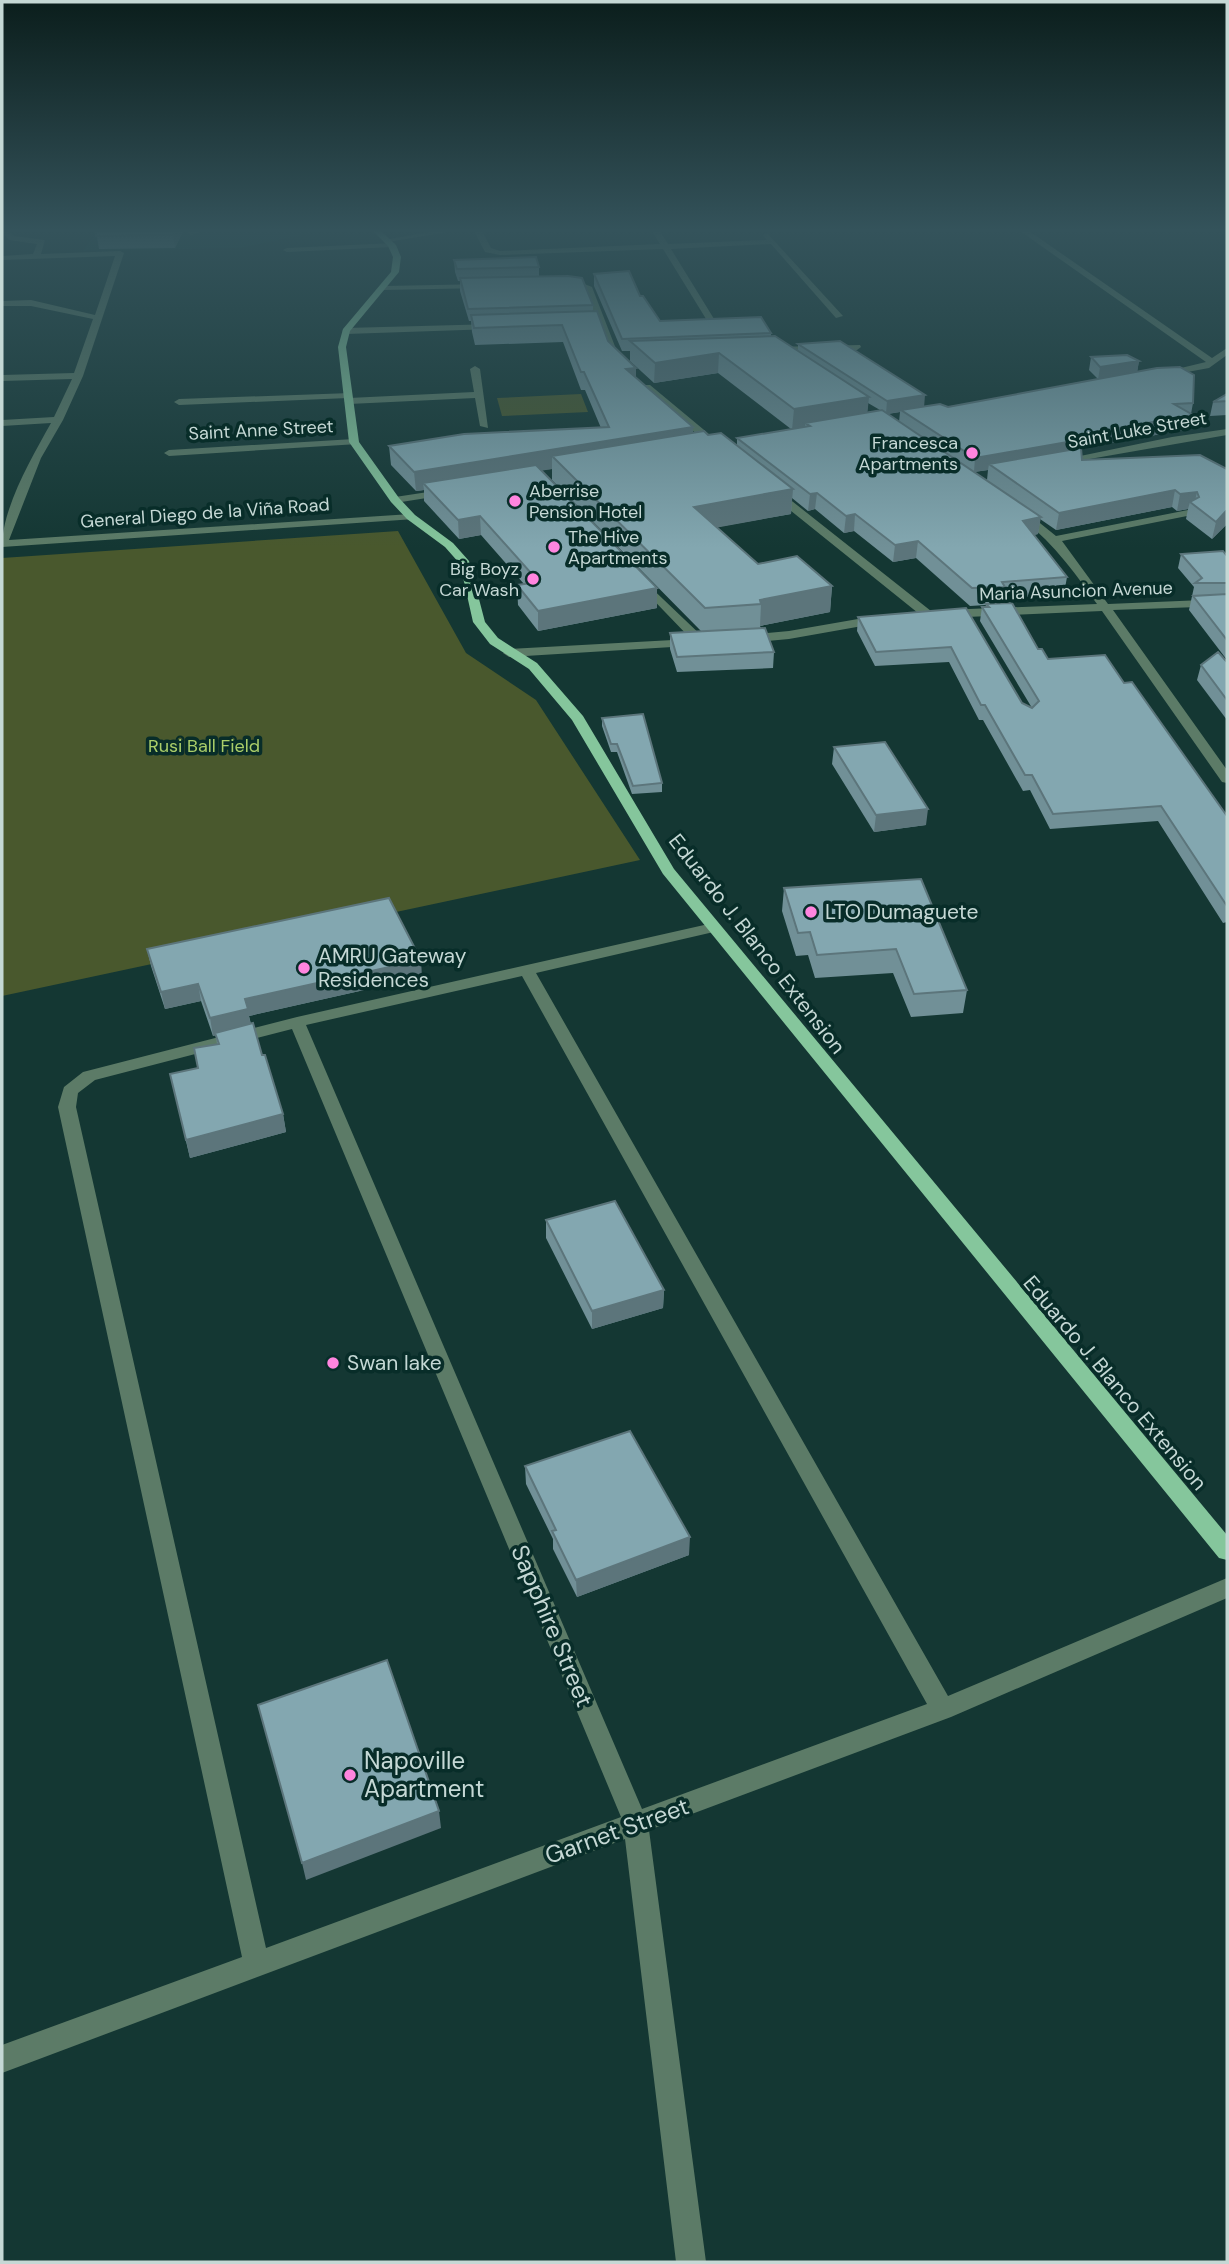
<svg xmlns="http://www.w3.org/2000/svg" width="1229" height="2264" viewBox="0 0 1229 2264" font-family="'DM Sans',sans-serif">
<style>
.built{fill:#14433f}
.green{fill:#49582d}
.lines{fill:none;stroke-linecap:round;stroke-linejoin:round}
.minor{fill:#5c7b67;fill-rule:evenodd}
.major{fill:#85c69c;fill-rule:evenodd}
.wall{fill:#719097;fill-rule:evenodd}
.shaded-wall{fill:#5c757b}
.building{fill:#83a7b0;stroke:#5c757b;stroke-width:2}
.poi-dot{fill:#ff85df;stroke:#082d29;stroke-width:2.5}
.labels{text-anchor:middle;stroke-width:7;stroke-linejoin:round;paint-order:stroke}
.far-street-label{font-size:18px;fill:#c5d8d5;stroke:#082d29}
.far-poi-label{font-size:18px;fill:#c5d8d5;stroke:#082d29;text-anchor:end}
.far-park-label{font-size:18px;fill:#aace69;stroke:#082d29}
.poi-label{font-size:21px;fill:#c5d8d5;stroke:#082d29;text-anchor:start}
.street-label{font-size:21px;fill:#c5d8d5;stroke:#082d29}
.near-street-label{font-size:24px;fill:#c5d8d5;stroke:#082d29}
.near-poi-label{font-size:24px;fill:#c5d8d5;stroke:#082d29;text-anchor:start}
</style>
<rect width="100%" height="100%" fill="#143733"/>
<path class="built" d="M97,231h225l-82,17 -157,3z"/>
<path class="green" d="M581,394l7,18 -86,4 -5,-18z
M398,531l68,122 70,47 104,160 -638,136v-438z"/>
<g class="lines">
<path class="minor" d="M2,231h6l6,5 31,4 -4,14 79,-3 4,2 -41,123 -20,44 -22,38 -32,82 402,-26 5,3 -1,2 -413,28c0,-39 30,-90 49,-124l-49,3v-6l52,-3 18,-38 -70,2v-6l72,-2 19,-54 -62,-13h-29v-5l29,-1 64,15 20,-59 -113,4v-4l31,-2 4,-10 -28,-4z
M190,231h13l-12,4 -4,-2z
M435,231h19l-66,11 -4,-2z
M474,231h8l9,17 9,3 160,-7 -8,-13h8l8,13 99,-4 -4,-5 4,-2 76,83 -7,2 -65,-74 -100,5 48,78 -4,3 -4,-3 -48,-78 -163,6 -15,-3z
M1020,231h9l183,127 15,-10v7l-18,13 -49,9v-4l46,-11z
M395,243l-3,4 -105,5 -4,-2 4,-2z
M558,282l24,1 10,4 31,80 -8,-2 -30,-75 -27,-4z
M487,284l-3,4 -100,2 -4,-2 4,-2z
M496,324v4l-3,1 -147,5 -4,-3 4,-3z
M860,345l1,2 -4,3 -84,3 -4,-3 4,-3z
M475,366l5,3 8,59 -8,-2 -5,-28 -126,6 -5,-3 5,-3 125,-6 -4,-23z
M644,385h6l71,59v4h-8l-69,-59z
M351,393v4l-3,1 -169,7 -5,-3 5,-3z
M1227,429v6l-166,29 -5,-3 116,-24z
M354,439l5,3 -1,2 -189,12 -5,-3 5,-3z
M448,489l4,1v4l-57,9 -5,-3 5,-3z
M770,490h8l153,121v6h-8l-153,-123z
M1188,510l5,3 -1,2 -130,26 46,63 119,-5v7l-114,4 114,160v13l-5,-1 -120,-171 -158,7 -6,-4 6,-4 153,-6c-24,-34 -46,-64 -80,-89v-4h8l31,25z
M642,579l63,60v6l-196,12 -6,-4 6,-4 182,-10 -53,-55 -2,-2z
M881,615l4,1v6l-96,17 -43,4 -6,-4 6,-4 43,-4z
M713,923l5,2 3,3 -3,3 -182,42 412,723 279,-118v20l-276,119 -302,113 57,432h-30l-51,-423 -623,234v-28l240,-88 -184,-850 6,-20 19,-15 214,-55zM522,976l405,728 -285,105 -336,-784zM292,1029l329,788 -355,131 -190,-841 2,-14 17,-13z"/>
<path class="major" d="M373,231h8l15,14 5,12 -2,15 -49,59 -4,16 13,95 40,56 16,17 38,28 16,18 16,61 13,16 39,25 46,53 91,153 553,666v25l-8,-2 -556,-684 -91,-154 -43,-51 -39,-25 -17,-22 -13,-58 -15,-17 -38,-28 -16,-17 -42,-60 -11,-95 5,-18 48,-57 2,-15 -5,-11z"/>
</g>
<path class="wall" d="M96,231h87l-8,17 -76,1z
M454,260l85,7v9l54,29v6l15,30 28,27v10l57,49v6l15,2 29,10v-7l54,-9 -73,-56 -64,10 -24,-22v-10h-8l-28,-65v-12l46,22 20,25 111,12v3l27,14v-6l126,62 24,1 150,-28 -9,-9 2,-13 48,4 -2,11 56,31 -2,11 2,1 -3,14 -109,19 1,12 118,-5 27,69 -15,15 -26,-20 2,-10 -11,2 -5,-4 -116,23 -16,-11 -2,15 -4,1 33,42 -3,17 -61,5v4l35,46 10,10 76,24 103,133v106l-4,1 -65,-102 -108,8 -20,-39 -7,1 -40,-71h-4l-30,-58 -74,4 -18,-35 1,-14 108,-9 56,95 10,5 -52,-87 2,-14h3l1,-2 -16,1 -54,-48 -23,4 -39,-31 -10,2 -29,-24 -7,2 -16,-13 -1,16 -74,13 41,37 74,22 -2,26 -70,14 14,26 -1,16 -96,4 -7,-23v-16l31,-2 -149,-151v-11l-11,1 116,118v20l-119,23 -20,-26 -1,-20 7,-1 -43,-49 -22,4 -35,-38v-11l-8,1 -25,-26 -2,-19 212,-18 -16,-38h-4l-18,-48 -88,3 -3,-13 -1,-11h-2l-9,-30v-10h-2l-3,-9zM868,403l12,7 -13,2zM900,412l-1,10 -11,-8zM988,470l-1,10 -13,-8z
M1227,394v21l-17,1 3,-14z
M1181,554l46,2v104l-38,-50 5,-23 -16,-19z
M1227,662v58l-30,-40 4,-15z
M602,718l60,65v9l-30,2 -15,-42h-6l-9,-26z
M834,747l92,78 -52,7 -42,-68z
M921,879l46,111 -4,23 -52,4 -18,-44 -78,5 -7,-23 -12,1 -14,-45 2,-23z
M147,949l275,28 -173,39 2,8 32,90 3,18 -96,26 -20,-84 28,-6 -4,-20 23,-4 -1,-9 -3,1 -12,-35 -36,8 -14,-43z
M546,1220l118,70 -1,18 -71,21 -46,-91z
M525,1466l164,89 -112,42 -24,-48v-10l-27,-55z"/>
<path class="shaded-wall" d="M175,231h8l-8,17 -2,-13z
M719,353l-1,20 -64,10 1,-20z
M1139,361l-2,12 -39,7 2,-13z
M636,368v18l-10,-17z
M925,395l-1,13 -23,2 -1,2 -14,2 1,-13z
M869,397l-2,20 -62,6v5l-13,2 2,-21z
M1193,415l-3,14 -201,35 -1,6 -14,2 1,-14 103,-23z
M693,427v18l-141,11v13l-123,20 -6,-6 1,7 -8,1 -2,-19z
M793,489l-2,25 -98,18 1,-25z
M1175,490l-3,17 -116,23 3,-17z
M1197,492l-3,13 -4,-3 -2,7 -11,2 3,-17z
M817,493l-2,16 -7,2 2,-17z
M1227,510v14l-15,15 4,-17z
M855,514l-1,17 -10,2 2,-17z
M480,516l1,19 -22,4 -1,-19z
M1041,517l-3,17 -17,4 2,-17z
M918,541l-2,17 -23,4 2,-17z
M832,586l-2,26 -70,14 1,-22 -1,-4z
M657,588v20l-119,23v-20z
M928,809l-2,16 -52,7 2,-17z
M421,960l1,17 -173,39 2,10 -38,10 -3,-18 35,-19z
M198,984l3,17 -36,8 -4,-17z
M283,1114l3,18 -96,26 -4,-18z
M664,1290l-1,18 -71,21v-18z
M690,1537l-1,18 -112,42 -1,-17z
M439,1811l2,17 -135,52 -4,-17z"/>
<path class="building" d="M96,231h79l-2,4 -77,1z
M536,257l3,10 -82,2 -3,-9z
M629,271l11,25h3l17,25 101,-4 10,16 -149,6 -28,-65z
M568,276l14,2 11,27 -125,4 -8,-31z
M597,311l11,30 28,27 -10,1 67,58 -279,45 -25,-26 75,-12 145,-7 -25,-55h-3l-19,-47 -88,3 -3,-13z
M775,336l94,61 -75,12 -75,-56 -64,10 -25,-22z
M840,341l85,54 -38,6 -89,-57z
M1127,355l12,6 -39,6 -9,-10z
M1180,367l14,8 -1,28 -19,1 19,11 -115,20 1,5 -104,18 -74,-48 39,-6 8,3 209,-39z
M1227,394v7l-14,1z
M882,410l159,107 -18,4 44,56 -65,5 3,5 -33,1 -54,-47 -23,4 -40,-31 -9,2 -29,-23 -7,1 -73,-56 73,-12 -5,-3z
M704,431l4,4 13,-2 72,56 -99,18 64,57 39,-8 35,30 -72,14 1,4 -56,4 -153,-152z
M1081,448l1,12 118,-5 27,14v41l-11,12 -26,-20 9,-5 -2,-5 -17,2 -5,-4 -116,23 -70,-49z
M536,465l121,123 -119,23 -21,-26 22,-3 -59,-66 -22,4 -35,-37z
M1223,551l4,5v27h-32l7,-5 -21,-24z
M1227,594v46l-34,-44z
M1012,603l26,46h4l6,10 57,-4 19,28 8,-1 95,134v90l-66,-100 -108,8 -21,-39h-7l-40,-70h-4l-30,-58 -75,5 -18,-35 108,-9 56,95 10,5 7,-7 -57,-94h7l-3,-3z
M765,628l9,24 -97,5 -7,-24z
M1218,652l9,10v38l-26,-35z
M643,714l19,69 -29,3 -16,-42h-6l-9,-26z
M885,742l43,67 -52,6 -42,-68z
M921,879l46,111 -53,4 -18,-45 -79,6 -7,-23 -12,1 -14,-45z
M389,898l32,62 -176,39 3,10 -38,9 -12,-34 -37,8 -14,-43z
M253,1023l9,32h3l18,59 -97,26 -16,-66 28,-6 -4,-20 25,-4 -4,-11z
M615,1201l49,89 -72,21 -46,-91z
M630,1431l60,106 -114,43 -24,-49 4,-1 -31,-64z
M387,1660l52,151 -137,52 -44,-158z"/>
<linearGradient id="sky" x2="0" y2="1"><stop stop-color="#0b1e1c"/><stop offset="0.42" stop-color="#34535b"/><stop offset="1" stop-color="#34535b" stop-opacity="0"/></linearGradient>
<rect width="1229" height="548" fill="url(#sky)"/>
<g class="poi-dot">
<circle cx="972" cy="453" r="7"/>
<circle cx="515" cy="501" r="7"/>
<circle cx="554" cy="547" r="7"/>
<circle cx="533" cy="579" r="7"/>
<circle cx="811" cy="912" r="7"/>
<circle cx="304" cy="968" r="7"/>
<circle cx="333" cy="1363" r="7"/>
<circle cx="350" cy="1775" r="7"/>
</g>
<g class="labels">
<g class="far-street-label">
<text transform="translate(261 430) rotate(-3)" y="6">Saint Anne Street</text>
<text transform="translate(1137 430) rotate(-10)" y="6">Saint Luke Street</text>
<text transform="translate(205 513) rotate(-4)" y="6">General Diego de la Viña Road</text>
<text transform="translate(1076 591) rotate(-2)" y="6">Maria Asuncion Avenue</text>
</g>
<g class="far-poi-label">
<text x="958" y="449">Francesca<tspan x="958" dy="21">Apartments</tspan></text>
<text x="529" y="497" text-anchor="start">Aberrise<tspan x="529" dy="21">Pension Hotel</tspan></text>
<text x="568" y="543" text-anchor="start">The Hive<tspan x="568" dy="21">Apartments</tspan></text>
<text x="519" y="575">Big Boyz<tspan x="519" dy="21">Car Wash</tspan></text>
</g>
<g class="far-park-label">
<text x="204" y="752">Rusi Ball Field</text>
</g>
<g class="poi-label">
<text x="825" y="919">LTO Dumaguete</text>
<text x="318" y="963">AMRU Gateway<tspan x="318" dy="24">Residences</tspan></text>
<text x="347" y="1370">Swan lake</text>
</g>
<g class="street-label">
<text transform="translate(757 944) rotate(52)" y="7">Eduardo J. Blanco Extension</text>
<text transform="translate(1115 1383) rotate(50)" y="7">Eduardo J. Blanco Extension</text>
</g>
<g class="near-street-label">
<text transform="translate(552 1626) rotate(67)" y="8">Sapphire Street</text>
<text transform="translate(617 1831) rotate(-20)" y="8">Garnet Street</text>
</g>
<g class="near-poi-label">
<text x="364" y="1769">Napoville<tspan x="364" dy="28">Apartment</tspan></text>
</g>
</g>
<rect width="1229" height="2264" fill="none" stroke="#c5d8d5" stroke-width="7"/>
</svg>
